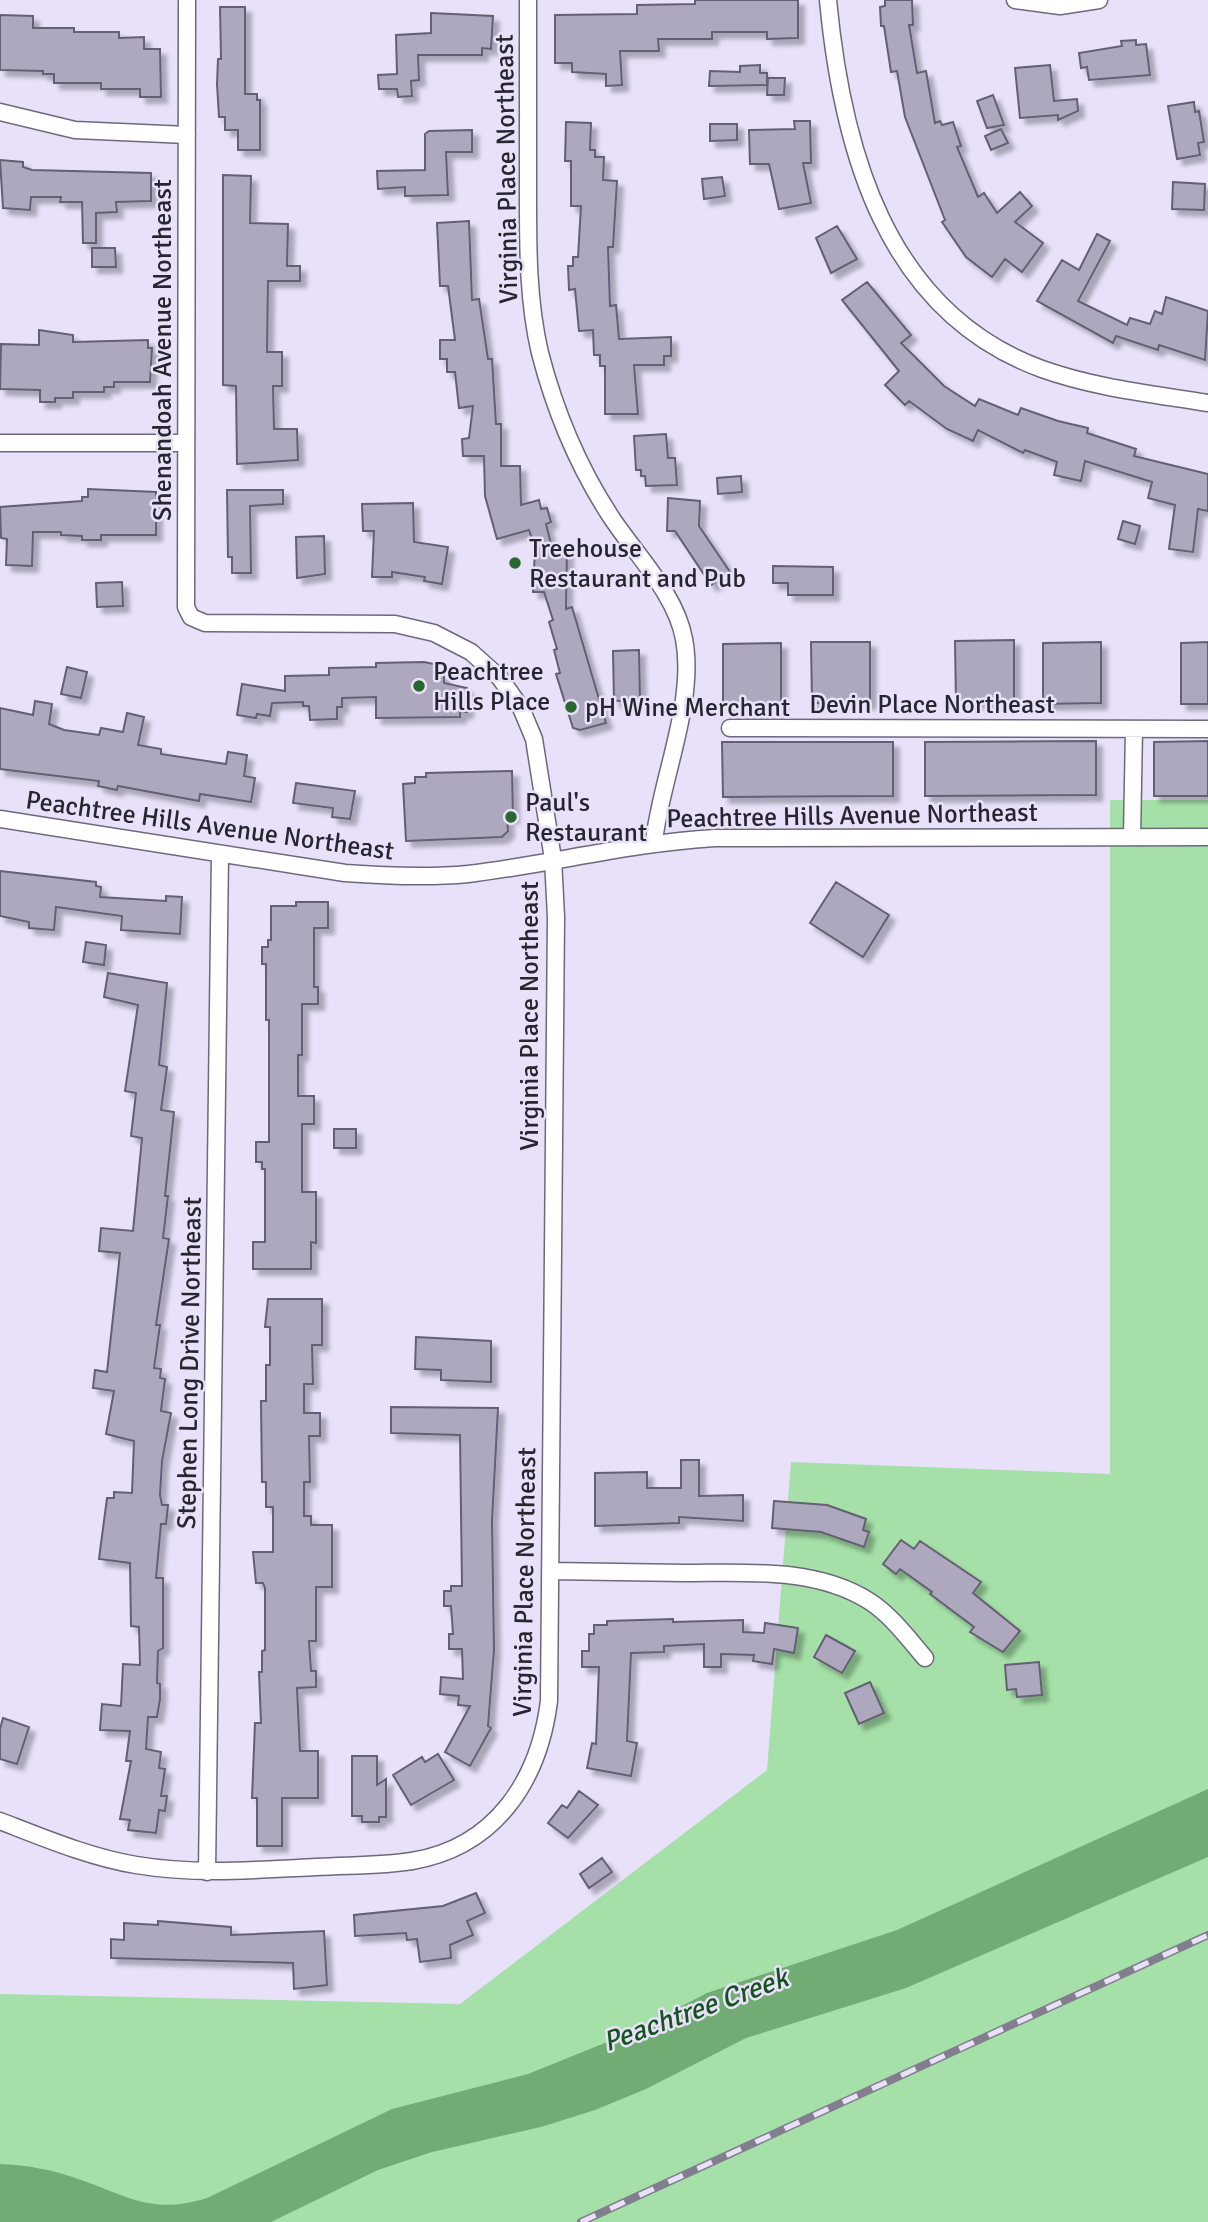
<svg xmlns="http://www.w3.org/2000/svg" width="1208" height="2222" viewBox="0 0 1208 2222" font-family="Signika,sans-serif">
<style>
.green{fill:#a4e0a7}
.water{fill:#71ac74}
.building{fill:#aea8be;stroke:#655f73;stroke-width:2;filter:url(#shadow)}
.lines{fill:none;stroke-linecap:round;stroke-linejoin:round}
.street-casing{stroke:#6e687d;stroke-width:19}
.street{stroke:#fff;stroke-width:16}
.rail-casing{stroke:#837e8e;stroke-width:8}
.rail{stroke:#e8e1f9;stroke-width:5;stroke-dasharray:16;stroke-linecap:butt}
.poi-dot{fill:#286730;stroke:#e8e1f9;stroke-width:2.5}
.labels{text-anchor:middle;stroke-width:5;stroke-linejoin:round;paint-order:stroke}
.street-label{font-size:26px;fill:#28252e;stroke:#e8e1f9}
.poi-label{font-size:26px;fill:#28252e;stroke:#e8e1f9;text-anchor:start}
.water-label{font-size:28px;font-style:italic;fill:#14531e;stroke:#e8e1f9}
</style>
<defs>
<filter id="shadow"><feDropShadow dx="6" dy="6" stdDeviation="2" flood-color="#0004"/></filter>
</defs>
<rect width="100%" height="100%" fill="#e8e1f9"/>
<path class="green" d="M1110,800h98v1422h-1182l-26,-51v-177l460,10 307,-234 24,-308 319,12z"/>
<path class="water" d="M1208,1789v68l-302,131 -160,50 -100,51 -51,21 -54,17 -109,25 -54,18 -107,52h-271v-58c27,1 55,6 81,16 49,17 72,35 126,18l185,-89 136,-35 104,-42 75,-39 190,-63z"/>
<path class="building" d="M695,0h103v38l-31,1v-7h-55v7h-54l1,12h-39l2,34 -16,1v-12l-34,-2v-9h-17v-48l82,-1v-9l58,-1z
M885,0h27l1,25h-4l8,48 9,-2 9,52 5,-2 2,4 11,-3 8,24 -4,1 21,50 6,-4 13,20 23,-21 12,14 -17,16 28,21 -21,29 -17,-13 -13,18 -26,-20 -24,-35 3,-2 -40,-103 -8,-46 -6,1 -7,-46h-3l-1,-19 5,-1z
M220,7h25v87h12v6h3v50h-22v-20h-13v-13h-6l-2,-33 1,-25h3z
M431,13l62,3 -2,33 -9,-1v7h-64l1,25 -8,1 1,15 -14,1 -1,-8h-18l-1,-14 19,-1 -1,-39 35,-2z
M0,15l33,1v12h41v4h45v6l25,-1v12h16l1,48h-21v-8h-39v-6h-47v-9h-11v-3l-43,-1z
M1136,40v5l10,-1 4,31 -61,5 -2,-13 -6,1 -2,-15 43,-7 -1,-5z
M760,65v8h7v12l-58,1 1,-15 30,1v-6z
M1050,65l4,36 23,-2 1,12 -20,9v-5l-38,3 -5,-50z
M768,78h17l-1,17h-17z
M993,95l11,30 -17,3 -10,-27z
M1194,102l1,10 4,-1 5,31 -6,1 2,12 -23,4 -9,-53z
M794,121h16l1,42h-8l8,40 -32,6 -10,-45h-19l-1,-34 46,-1z
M566,122l25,1 -1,27h5v7h9l-1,23 14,1 -4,66h-5l2,59 6,-1 3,34 52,-2v19h-7v9h-30l4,49h-33v-48h-5v-11h-6l-1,-25 -14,1 -4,-42 -6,1 -1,-24h5v-9h5l3,-51h-10v-45h-6z
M710,124h27v16l-27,1z
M1001,129l7,14 -17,7 -6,-14z
M472,130v22h-26l2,43 -43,1v-9l-27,2 -1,-18 48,-1v-36l4,-3z
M0,160l23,2v5l9,3 119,3v28l-35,1 1,10 -21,1v30h-13l-1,-41h-22l1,-5h-30l-1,13 -27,-2z
M223,175l28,1 -1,47 38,1 -1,42h13v15h-32l-1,71h15v34h-9l1,43h23l1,31 -61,4 -1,-78 -13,-1z
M722,177l3,19 -21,3 -2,-20z
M1173,182l32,2 -1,26 -32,-1z
M469,221l3,79 7,-1 9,60h4l4,65h5v42h19l1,39 18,-5 2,9 6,-1 4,14 -5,2 6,24 15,1 -1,60 6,-2 34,116 -26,7 -7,-2 -17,-54 4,-1 -6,-23 3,-1 -8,-27 4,-2 -9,-28h-11l2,-44 -6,-18 -32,9 -12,-43 -1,-40h-21l-1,-17 7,-1 4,-32 -14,2 -4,-36h-8v-13h-7v-19h15l-7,-54h-8l-3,-63z
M837,226l20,33 -26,14 -15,-35z
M1097,234l13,7 -32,60 49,24 3,-7 20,6 5,-13 7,3 4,-17 42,14 -3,49 -46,-15 -1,5 -42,-14 -3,7 -76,-42 25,-41 17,10z
M92,248h23l1,19h-24z
M867,282l44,53 -10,8 43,43 31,20 4,-7 39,16 3,-7 37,13 30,7 -1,5 49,16 -2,7 74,18v37l-10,-2 -5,43 -24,-3 6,-44 -27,-7 4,-16 -67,-21 -4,20 -27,-6 3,-13 -32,-12 -2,3 -45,-23 -5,11 -26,-12 -38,-28 -4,4 -20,-20 14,-14 -57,-71z
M39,330l34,5v7l75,-2v8h4l-2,34h-36v5h-10v5h-31v6h-18v4h-15v-12l-40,-1 1,-45 38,1z
M666,434l2,24h7l2,27 -31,1 -1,-10h-4v-6h-5l-2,-34z
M741,476l1,16 -24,2 -1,-16z
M88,489l68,3v43h-55v5h-19v-4l-21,-1v-3h-28l-1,34 -26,-1 1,-26 -6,-1 -1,-31 82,-6v-4h6z
M227,490h56v14l-33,2 1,67h-19v-16h-4z
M668,498l32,3 -1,25 31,46 -19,13 -36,-54h-8z
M413,503l1,39 34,5 -6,37 -18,-3 1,-4 -33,-5v5h-20l2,-46h-11l-1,-27z
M1123,521l17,5 -5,18 -17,-5z
M324,536l1,38 -28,4 -1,-41z
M773,566l60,1v28h-45v-12h-15z
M122,582l1,24 -26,1 -1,-24z
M1014,640v62h-58l-1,-61z
M811,642h59v61h-58z
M1101,642v61l-58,1v-61z
M1208,642v62h-27v-61z
M781,643v61l-58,1v-61z
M639,650l1,50 -26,1 -1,-50z
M424,662l10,2v10h10v9l23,5v24h-7v5l-84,1v-21l-34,1v9h-5v12l-27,1 -1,-14h-6v-4l-31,1 -2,13 -13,-2 -1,4 -19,-3 5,-31 43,7v-15l44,-1v-7l47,-1v-4z
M67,667l20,5 -6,26 -20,-4z
M35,701l17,3 -3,20 15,6 35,5 2,-7 22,4 4,-19 17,4 -6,28 23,4v5l65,10 2,-12 19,3 -3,21 11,2 -4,24 -51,-8 -1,7 -81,-15 -1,4 -19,-4 1,-5 -99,-12v-61l33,7z
M1096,741v54l-171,1v-54z
M1208,741v55h-54v-54z
M722,742h171v54l-170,1z
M512,771l1,46h-6l1,14 -6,6 -96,4 -3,-57 12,-1v-6h11v-4z
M296,783l59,8 -5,28 -18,-2 1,-9 -40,-5z
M0,871l96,11v4l5,1 -1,10 66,4v-5l16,1 -2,37 -59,-4 1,-14 -66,-9 -2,23 -25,-2v-6l-29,-6z
M836,882l53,33 -26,42 -53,-34z
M296,902h32v26h-14v59h4v17h-16v51h-4v41h16v28h-12v68h14v51l-5,-1v27h-58v-27h12v-73h-3v-7h-6v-20h13v-122h-3v-56h-4v-17h6v-7h3v-34h25z
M86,942l20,3 -2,20 -21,-3z
M108,973l59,10 -8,82 8,2 -6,43 13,2 -9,84h3l-5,42 6,1 -13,86h4l-6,43 7,1 -1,9 5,1 -4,32 10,2 -9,48 -2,34 2,10h6l-2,19h-5l-5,54h7v70l-5,3 -1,32 3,1v15l-3,18h-9l-2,32 15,3 -2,16 6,1 -4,27h6l-2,15 -6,-1 -3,23 -28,-3 2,-10 -10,-1 11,-58h-5l4,-30 -30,-1 2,-26 19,2 2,-42 17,1 -1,-38 -8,-1 -1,-63 -31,-4 8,-61h7v-6l18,1 2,-52 -28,-7 8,-43 -21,-3 2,-18 12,2 13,-119 -21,-2 2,-23 32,3 9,-93 -11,-2 5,-43 -11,-2 13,-86 -34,-8z
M334,1129h22v19h-22z
M268,1299h54v46h-10l1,39h-9v29h16v23h-11l1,46h-6v34h7v9h21v62h-16v54h-7l2,30h5v16l-19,1 3,63h18v47h-36v48h-25v-48h-5l3,-75h6l-2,-51h3v-21l3,-1v-62l-2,-5h-7l-3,-31h20v-45h-7v-25h-4l-1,-81h5v-36h4v-38h-5z
M416,1337l75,4v41l-50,-2v-10l-26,-1z
M391,1407l107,1 -6,113 2,129 -6,76 3,2 -21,38 -25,-14 25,-46 -12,-1 1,-9 -19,-2 1,-17 22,2 -1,-30h-13v-15h4l-2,-28h-7v-15h7v-5h11l-2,-151 -69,-2z
M681,1460h18v36l44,-1v26l-64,-4v6l-84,3v-53l52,-1v16h34z
M774,1501l53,4 39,14 -3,11 6,2 -5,15 -43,-15 -49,-4z
M901,1540l13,9 6,-8 61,41 -8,11 47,38 -17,21 -33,-20 4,-5 -44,-33 2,-2 -32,-23 -4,5 -13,-10z
M673,1619v3l70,-2v12l21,1 1,-10 33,5 -4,25 -20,-4 -2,15 -19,-3 1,-6 -33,-1v13h-17v-23l-40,2v6l-33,1 -4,88 10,2 -6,33 -44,-8 5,-25 4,1 3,-77h-17v-16h7v-17h5v-9h13v-4z
M826,1635l29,16 -13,22 -28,-16z
M1039,1662l3,33 -25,2 -1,-8 -9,1 -2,-25z
M870,1682l14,31 -25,11 -14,-31z
M3,1718l26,9 -12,37 -17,-5v-30z
M438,1754l16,26 -43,25 -18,-30 29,-18 3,5z
M352,1756h25v29l9,-6v38h-7v5h-17v-6h-10z
M579,1791l19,14 -30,33 -20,-15 14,-18 5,3z
M602,1858l10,14 -23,16 -9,-14z
M476,1893l9,20 -18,8 6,14 -23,10 1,13 -31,4 -3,-23 -10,1 -1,-7 -51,3 -1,-21 89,-9z
M158,1921l73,6v8l93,-4 3,54 -33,4 -1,-26 -182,-5v-19l13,1v-17l34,2z"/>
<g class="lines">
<defs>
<path id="street" d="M528,0c0,62 0,123 0,185 0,56 -1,113 12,168 15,58 39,115 71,164 25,38 65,77 73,122 12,62 -23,140 -30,202
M828,0c14,148 57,312 214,369 53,19 111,25 166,34
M1015,0l45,6 39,-6
M0,112l75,18 112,5
M0,443h186
M730,728l478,1
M0,819l345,54c41,3 82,5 123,1 83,-10 163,-31 247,-36l493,-1
M1132,837l2,-108
M550,1571c45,1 90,1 135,2 60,0 130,-6 184,28 22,14 39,37 56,57
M0,1821c44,17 89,36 136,44 60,10 120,5 180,2 32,-2 65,-1 96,-6 84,-14 127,-81 137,-160l7,-784 -3,-58 -19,-120 -13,-31 -21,-30 -29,-26 -37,-19 -39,-9 -190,-1 -14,-6 -5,-10 1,-607
M207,1872l13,-1018"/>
</defs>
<use href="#street" class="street-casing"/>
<use href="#street" class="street"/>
<defs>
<path id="rail" d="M581,2222l627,-287"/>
</defs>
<use href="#rail" class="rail-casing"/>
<use href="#rail" class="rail"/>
</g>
<g class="poi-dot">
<circle cx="515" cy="563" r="7"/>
<circle cx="419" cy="686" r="7"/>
<circle cx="571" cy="707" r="7"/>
<circle cx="511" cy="817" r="7"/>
</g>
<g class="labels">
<g class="street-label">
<text transform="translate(506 169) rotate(-91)" y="9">Virginia Place Northeast</text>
<text transform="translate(162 350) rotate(-90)" y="9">Shenandoah Avenue Northeast</text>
<text x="932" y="713">Devin Place Northeast</text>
<text transform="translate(852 815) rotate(-1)" y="9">Peachtree Hills Avenue Northeast</text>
<text transform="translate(210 825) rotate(8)" y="9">Peachtree Hills Avenue Northeast</text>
<text transform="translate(529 1016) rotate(-90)" y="9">Virginia Place Northeast</text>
<text transform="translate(189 1363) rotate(-89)" y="9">Stephen Long Drive Northeast</text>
<text transform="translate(524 1582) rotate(-89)" y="9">Virginia Place Northeast</text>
</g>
<g class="poi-label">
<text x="529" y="557">Treehouse<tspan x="529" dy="30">Restaurant and Pub</tspan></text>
<text x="433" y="680">Peachtree<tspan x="433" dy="30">Hills Place</tspan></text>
<text x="585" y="716">pH Wine Merchant</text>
<text x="525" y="811">Paul's<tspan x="525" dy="30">Restaurant</tspan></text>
</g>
<g class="water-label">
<text transform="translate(695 2009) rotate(-20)" y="10">Peachtree Creek</text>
</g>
</g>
</svg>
